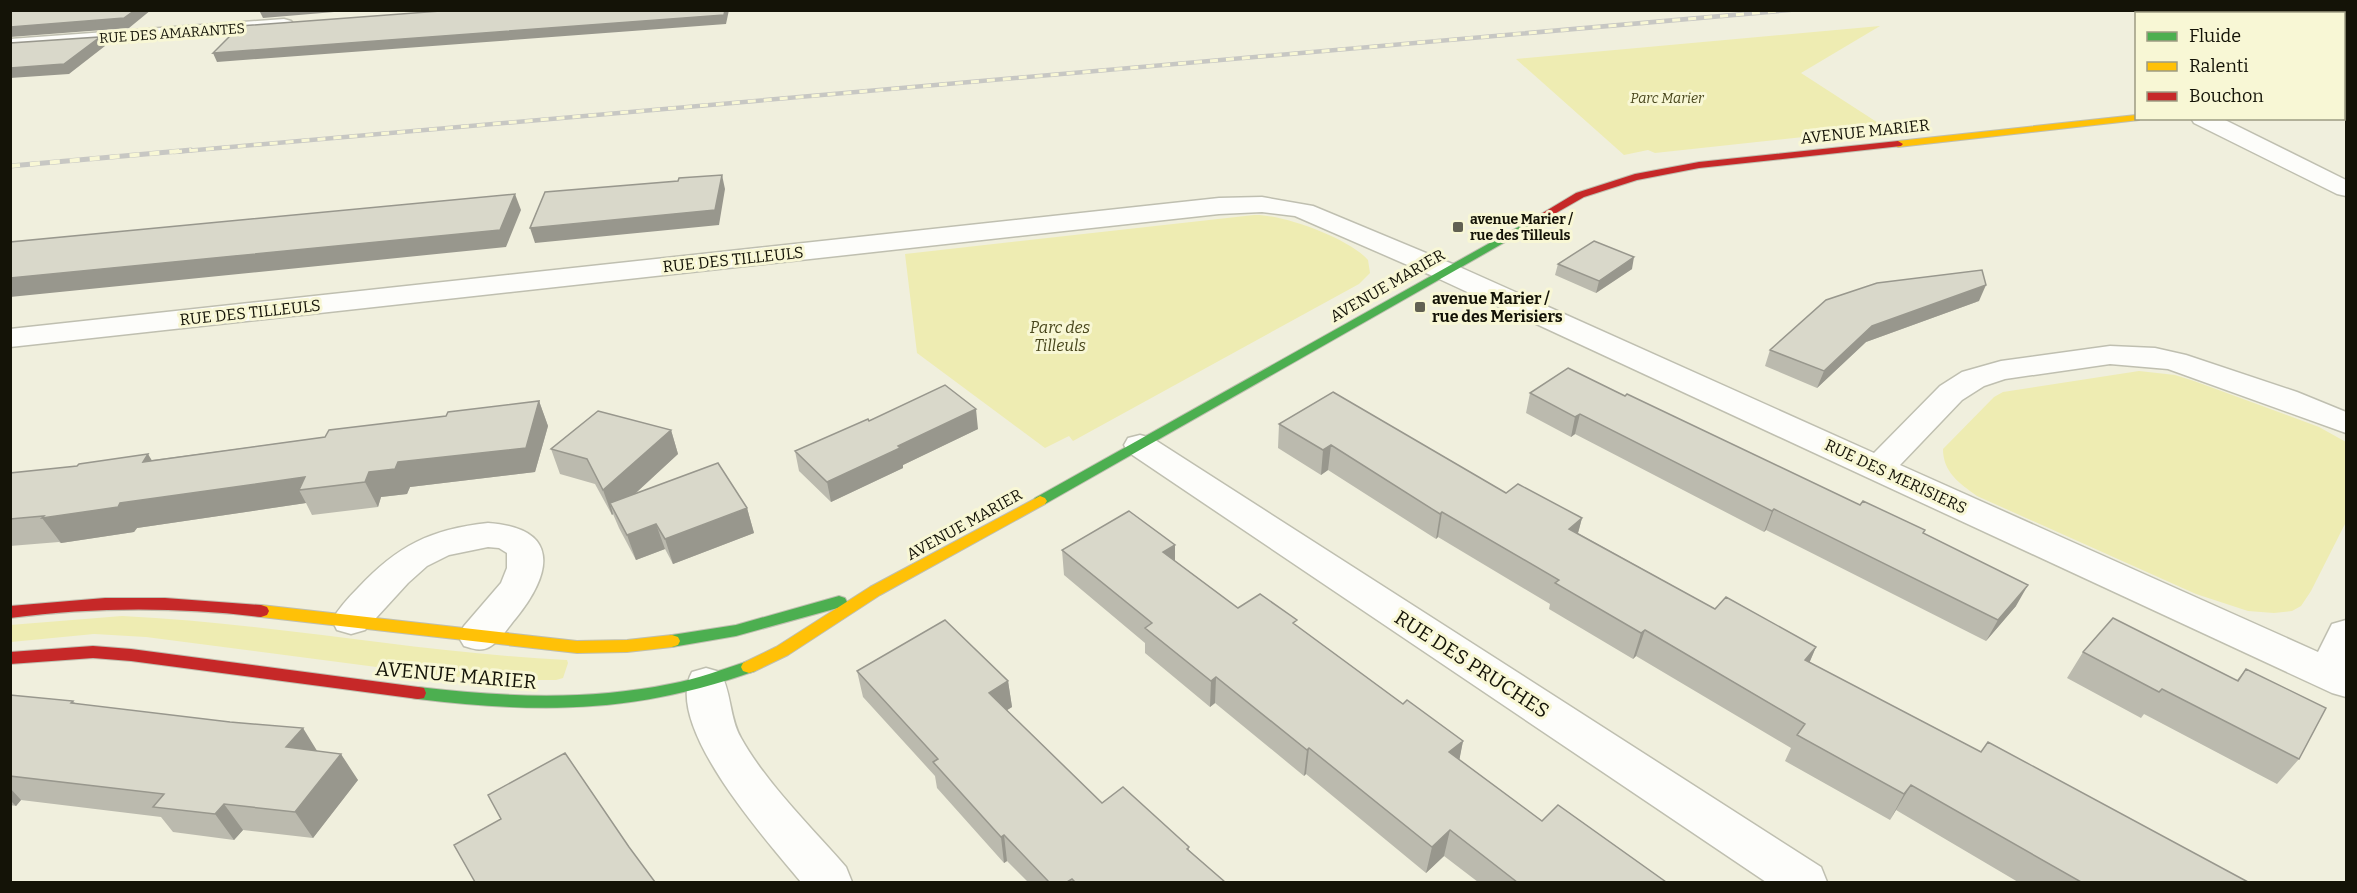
<svg xmlns="http://www.w3.org/2000/svg" width="2357" height="893" viewBox="0 0 2357 893" font-family="Bitter,serif">
<style>
.green{fill:#eeecb2}
.lines{fill:none;stroke-linecap:round;stroke-linejoin:round}
.street-casing{stroke:#bfbfb0;stroke-width:3}
.fast-casing{stroke:#bfbfb0;stroke-width:2}
.slow-casing{stroke:#bfbfb0;stroke-width:2}
.jam-casing{stroke:#bfbfb0;stroke-width:2}
.street{fill:#fdfdfa;fill-rule:evenodd}
.fast{fill:#4caf50;fill-rule:evenodd}
.slow{fill:#ffc107;fill-rule:evenodd}
.jam{fill:#c62828;fill-rule:evenodd}
.rail-far1-casing{stroke:#c7c7c3;stroke-width:4.5}
.rail-casing{stroke:#c7c7c3;stroke-width:5}
.rail-far1{stroke:#f8f7d5;stroke-width:3;stroke-dasharray:8;stroke-linecap:butt}
.rail{stroke:#f8f7d5;stroke-width:4;stroke-dasharray:10;stroke-linecap:butt}
.wall{fill:#bbbaae}
.shaded-wall{fill:#98978d}
.building{fill:#d9d8ca;stroke:#98978d;stroke-width:1.5}
.poi-dot{fill:#616052;stroke:#f8f7d5;stroke-width:2}
.labels{text-anchor:middle;stroke-width:6;stroke-linejoin:round;paint-order:stroke}
.far-street-label{font-size:14px;fill:#141307;stroke:#f8f7d5}
.far-park-label{font-size:14px;font-style:italic;fill:#49471d;stroke:#f8f7d5}
.far-poi-label{font-size:14px;font-weight:bold;fill:#141307;stroke:#f8f7d5;text-anchor:start}
.street-label{font-size:16px;fill:#141307;stroke:#f8f7d5}
.poi-label{font-size:16px;font-weight:bold;fill:#141307;stroke:#f8f7d5;text-anchor:start}
.park-label{font-size:16px;font-style:italic;fill:#49471d;stroke:#f8f7d5}
.near-street-label{font-size:20px;fill:#141307;stroke:#f8f7d5}
</style>
<rect width="100%" height="100%" fill="#f0efdd"/>
<path class="green" d="M1880,26l-79,47 85,55 -231,25 -7,-3 -24,5 -108,-96z
M1254,215c29,-1 96,24 114,45l2,13 -11,11 -286,157 -4,-5 -24,12 -128,-95 -12,-99z
M2139,371l36,4 19,6 125,46 27,15v80l-35,69 -10,15 -9,5 -18,2 -26,-2 -52,-17 -219,-98c-18,-13 -34,-24 -34,-47l51,-52 9,-5z
M122,616c149,7 296,37 445,44l1,3 -5,15 -7,2h-33l-70,-3 -307,-40 -52,-3 -83,8 -1,-17z"/>
<g class="lines">
<defs>
<path id="street" d="M284,19l7,2 3,4 -3,4 -281,22v-12z
M2191,118h30l125,62v16l-9,-2 -143,-71z
M1262,197l51,9 142,59 419,188 66,-67 22,-14 39,-11 109,-15 45,2 31,7 111,37 49,20v21l-178,-64 -58,-5 -105,15 -21,7 -22,14 -62,65 418,187 14,-28 14,-4v77l-14,-4 -897,-416 -140,-61 -33,-4 -43,2 -1209,133v-18l1209,-131z
M1140,435l12,3 669,429 6,15h-61l-638,-430 -4,-7 4,-7z
M488,523c72,5 65,49 28,95 -7,8 -16,23 -25,28 -9,6 -17,3 -27,0l-6,-10 6,-10 37,-43 6,-15v-15l-8,-5 -11,-1 -39,8 -22,11 -19,17 -43,47 -14,4 -14,-4 -5,-10c7,-12 16,-22 26,-32 39,-42 73,-59 130,-65z
M706,668l14,4c12,21 9,45 21,66 25,45 71,90 105,129l6,15h-51c-33,-40 -139,-157 -109,-210z"/>
<path id="fast" d="M2346,91v6l-2,1v-6z
M1531,220l4,1v4l-490,279h-10l-2,-3 2,-3z
M839,596l6,2 2,4 -2,4 -109,30 -64,11 -6,-2 -2,-4 2,-4 6,-2 64,-10z
M749,661l6,2 2,4 -2,4c-118,42 -214,43 -337,28l-6,-1 -2,-5 2,-5 6,-1c84,10 169,14 252,-3 27,-5 53,-15 79,-23z"/>
<path id="slow" d="M2136,115l3,5 -241,27 -5,-3 5,-3z
M1040,496l5,2 2,3 -2,3 -165,91 -92,60 -33,16 -6,2 -6,-2 -2,-4 2,-4 33,-16 94,-60z
M261,605l316,36 50,-1 45,-5 6,2 2,4 -2,4 -6,2 -45,5 -50,1 -316,-36 -6,-2 -2,-4 2,-4z"/>
<path id="jam" d="M1898,141l5,3 -2,2 -202,22 -62,12 -53,17 -49,28 -4,1 -5,-3 50,-30 59,-19 64,-12z
M105,598h60l96,7 6,2 2,4 -2,4 -6,2c-84,-10 -166,-10 -251,1v-12z
M93,646l38,3 287,38 6,1 2,5 -2,5 -6,1 -287,-38 -38,-3 -83,6v-12z"/>
</defs>
<use href="#street" class="street-casing"/>
<use href="#fast" class="fast-casing"/>
<use href="#slow" class="slow-casing"/>
<use href="#jam" class="jam-casing"/>
<use href="#street" class="street"/>
<use href="#fast" class="fast"/>
<use href="#slow" class="slow"/>
<use href="#jam" class="jam"/>
<defs>
<path id="rail-far1" d="M174,152l1616,-142"/>
<path id="rail" d="M10,166l181,-16"/>
</defs>
<use href="#rail-far1" class="rail-far1-casing"/>
<use href="#rail" class="rail-casing"/>
<use href="#rail-far1" class="rail-far1"/>
<use href="#rail" class="rail"/>
</g>
<path class="wall" d="M1558,264l74,5 -36,24 -41,-18z
M1979,301l-113,41 -49,46 -52,-22 5,-16z
M1530,393l95,3 235,109 64,28 92,73 -30,35 -220,-111 -2,2 -189,-98 -4,3 -45,-24z
M539,401l9,25 -13,46 -125,15 -3,7 -26,3 -3,10 -66,8 -6,-12 -169,25 -3,4 -73,11 -2,-1 -49,4v-73l142,-13 173,-23 121,-21z
M869,421l109,8 -75,36v3l-72,34 -32,-31 -4,-20z
M1279,424l227,69 76,25 -4,15 137,76 101,38 -7,16 172,89 267,130h-230l-122,-72 -6,10 -105,-59 6,-13 -155,-92 -3,3 -84,-50 1,-5 -112,-67 -2,2 -108,-69 -7,5 -43,-27z
M671,430l7,24 -42,39 111,15 7,25 -81,31 -8,-15 -29,11 -17,-32 -6,-14 -1,1 -17,-31 -35,-10 -9,-25z
M1175,545v16l63,47 58,18 107,78 60,37 -4,19 83,61 124,61h-188l-34,-26 -18,17 -120,-99 -2,2 -89,-73 -5,4 -65,-54v-10l-81,-68 -2,-25z
M2083,652l154,28 9,-11 53,90 -22,25 -133,-70 -3,4 -74,-40z
M857,671l151,10 4,26 -5,3 95,93 87,44v3l36,32h-197l-21,-21 -3,2 -67,-75 -2,-12 -72,-79z
M10,695l63,6 2,2 242,48 41,29 -45,58 -70,-8 -9,10 -61,-8 -12,-15 -140,-17 -5,6 -6,-1z"/>
<path class="shaded-wall" d="M135,10h16l-22,18 -119,9v-10z
M259,10h99l-95,8z
M729,10l-3,14 -509,38 -4,-9z
M100,37l5,9 -36,28 -59,4v-10z
M722,175l3,14 -6,36 -184,18 -5,-15z
M515,194l6,16 -15,37 -496,50v-19z
M1634,257l-2,12 -36,24 3,-12z
M1986,285l-7,16 -113,41 -49,46 7,-17 48,-45z
M539,401l9,25 -13,46 -125,15 -3,7 -26,3 -3,10 -13,-25 4,-10 29,-10z
M976,409l2,20 -75,36v3l-72,34 -4,-20 71,-36z
M1580,414l-5,20 -4,3 4,-20z
M671,430l7,24 -63,58 -5,-9 3,11 -1,1 -9,-25z
M1331,445l-3,25 -7,5 2,-25z
M148,454l15,25 -20,-17z
M305,477l-6,13 7,13 -169,25 -3,4 -73,11 -19,-25 78,-15z
M747,508l7,25 -81,31 -8,-25z
M1774,509l-8,21 -2,2 8,-21z
M1442,512l-4,25 -2,2 4,-25z
M1582,518l-7,26 -6,-15z
M656,524l9,25 -29,11 -9,-25z
M1175,545v25l-12,-18z
M2028,585l-12,21 -30,35 12,-21z
M1645,630l-9,26 -3,3 8,-26z
M1816,647l-11,26v-13z
M1216,677l-1,26 -5,4 1,-26z
M1008,681l4,26 -19,12 -4,-26z
M303,728l16,26 -33,-7z
M1463,741l-5,26 -9,-15z
M1309,748l-3,26 -2,2 3,-26z
M341,754l17,26 -45,58 -18,-26z
M1911,785l-21,35 14,-26z
M10,788l11,12 -5,6 -6,-6z
M224,804l19,26 -9,10 -19,-26z
M1450,830l-6,26 -18,17 6,-26z
M1004,835l3,26 -3,2 -3,-26z"/>
<path class="building" d="M10,10h125l-11,8 -114,9z
M454,10h271l-1,5 -511,38 27,-27z
M100,37l-36,27 -54,4v-25z
M722,175l-7,35 -185,18 15,-36 133,-11 1,-3z
M515,194l-15,36 -490,48v-36z
M1594,241l40,16 -35,24 -41,-17z
M1982,270l4,15 -114,41 -48,45 -54,-21 56,-50 51,-17z
M1568,368l57,28 2,-2 233,111 3,-4 62,29 -2,3 105,52 -30,35 -224,-111 -2,2 -192,-97 -5,3 -45,-24z
M945,385l31,24 -78,37 2,2 -73,34 -32,-31 73,-32 1,2z
M1333,392l173,101 12,-9 64,34 -13,11 146,80 11,-12 90,50 -11,13 176,92 7,-10 260,140h-167l-170,-97 -7,9 -107,-59 8,-11 -160,-94 -4,3 -86,-50 4,-3 -117,-68 -2,2 -109,-69 -8,5 -44,-26z
M539,401l-13,47 -128,14 -3,7 -26,3 -4,10 -66,8 6,-13 -185,26 -2,4 -76,11 2,-2 -34,3v-46l67,-7 2,-2 69,-10 -5,8 182,-25 4,-7 117,-14 2,-4z
M598,411l73,19 -68,60 -16,-31 -36,-10z
M718,463l29,45 -82,31 -9,-15 -29,11 -17,-32z
M1129,511l46,34 -12,7 75,56 22,-14 37,26 -4,3 110,81 4,-4 56,41 -14,11 93,69 16,-16 108,77h-149l-67,-52 -18,17 -123,-99 -2,2 -91,-73 -5,4 -66,-53 7,-5 -90,-73z
M2113,618l125,63 8,-12 80,39 -27,51 -137,-70 -3,3 -76,-40z
M945,620l63,61 -19,12 113,110 21,-16 66,60 -2,2 38,33h-150l-3,-3 -5,3h-18l-45,-47 -3,2 -68,-75 5,-3 -81,-88z
M10,695l63,6 -2,2 159,19 73,6 -17,19 55,7 -46,58 -71,-8 -9,10 -62,-7 11,-13 -154,-18z
M565,753l64,94 26,35h-180l-21,-37 47,-26 -13,-24z"/>
<g class="poi-dot">
<rect x="1452" y="221" width="12" height="12" rx="3"/>
<rect x="1414" y="301" width="12" height="12" rx="3"/>
</g>
<g class="labels">
<g class="far-street-label">
<text transform="translate(172 33) rotate(-4)" y="5">RUE DES AMARANTES</text>
</g>
<g class="far-park-label">
<text x="1667" y="103">Parc Marier</text>
</g>
<g class="far-poi-label">
<text x="1470" y="224">avenue Marier /<tspan x="1470" dy="16">rue des Tilleuls</tspan></text>
</g>
<g class="street-label">
<text transform="translate(1865 131) rotate(-6)" y="6">AVENUE MARIER</text>
<text transform="translate(733 259) rotate(-6)" y="6">RUE DES TILLEULS</text>
<text transform="translate(1387 285) rotate(-30)" y="6">AVENUE MARIER</text>
<text transform="translate(250 312) rotate(-6)" y="6">RUE DES TILLEULS</text>
<text transform="translate(1896 476) rotate(25)" y="6">RUE DES MERISIERS</text>
<text transform="translate(964 524) rotate(-29)" y="6">AVENUE MARIER</text>
</g>
<g class="poi-label">
<text x="1432" y="304">avenue Marier /<tspan x="1432" dy="18">rue des Merisiers</tspan></text>
</g>
<g class="park-label">
<text x="1060" y="333">Parc des<tspan x="1060" dy="18">Tilleuls</tspan></text>
</g>
<g class="near-street-label">
<text transform="translate(1472 664) rotate(33)" y="7">RUE DES PRUCHES</text>
<text transform="translate(456 675) rotate(5)" y="7">AVENUE MARIER</text>
</g>
</g>
<rect width="2357" height="893" fill="none" stroke="#141307" stroke-width="24"/>
<rect x="2135" y="12" width="210" height="108" fill="#f8f7d5" stroke="#9d9c83" stroke-width="1.5"/>
<rect x="2147" y="32" width="30" height="9" fill="#4caf50" stroke="#9d9c83" stroke-width="1.5"/>
<text x="2189" y="42" font-size="18" fill="#141307">Fluide</text>
<rect x="2147" y="62" width="30" height="9" fill="#ffc107" stroke="#9d9c83" stroke-width="1.5"/>
<text x="2189" y="72" font-size="18" fill="#141307">Ralenti</text>
<rect x="2147" y="92" width="30" height="9" fill="#c62828" stroke="#9d9c83" stroke-width="1.5"/>
<text x="2189" y="102" font-size="18" fill="#141307">Bouchon</text>
</svg>
